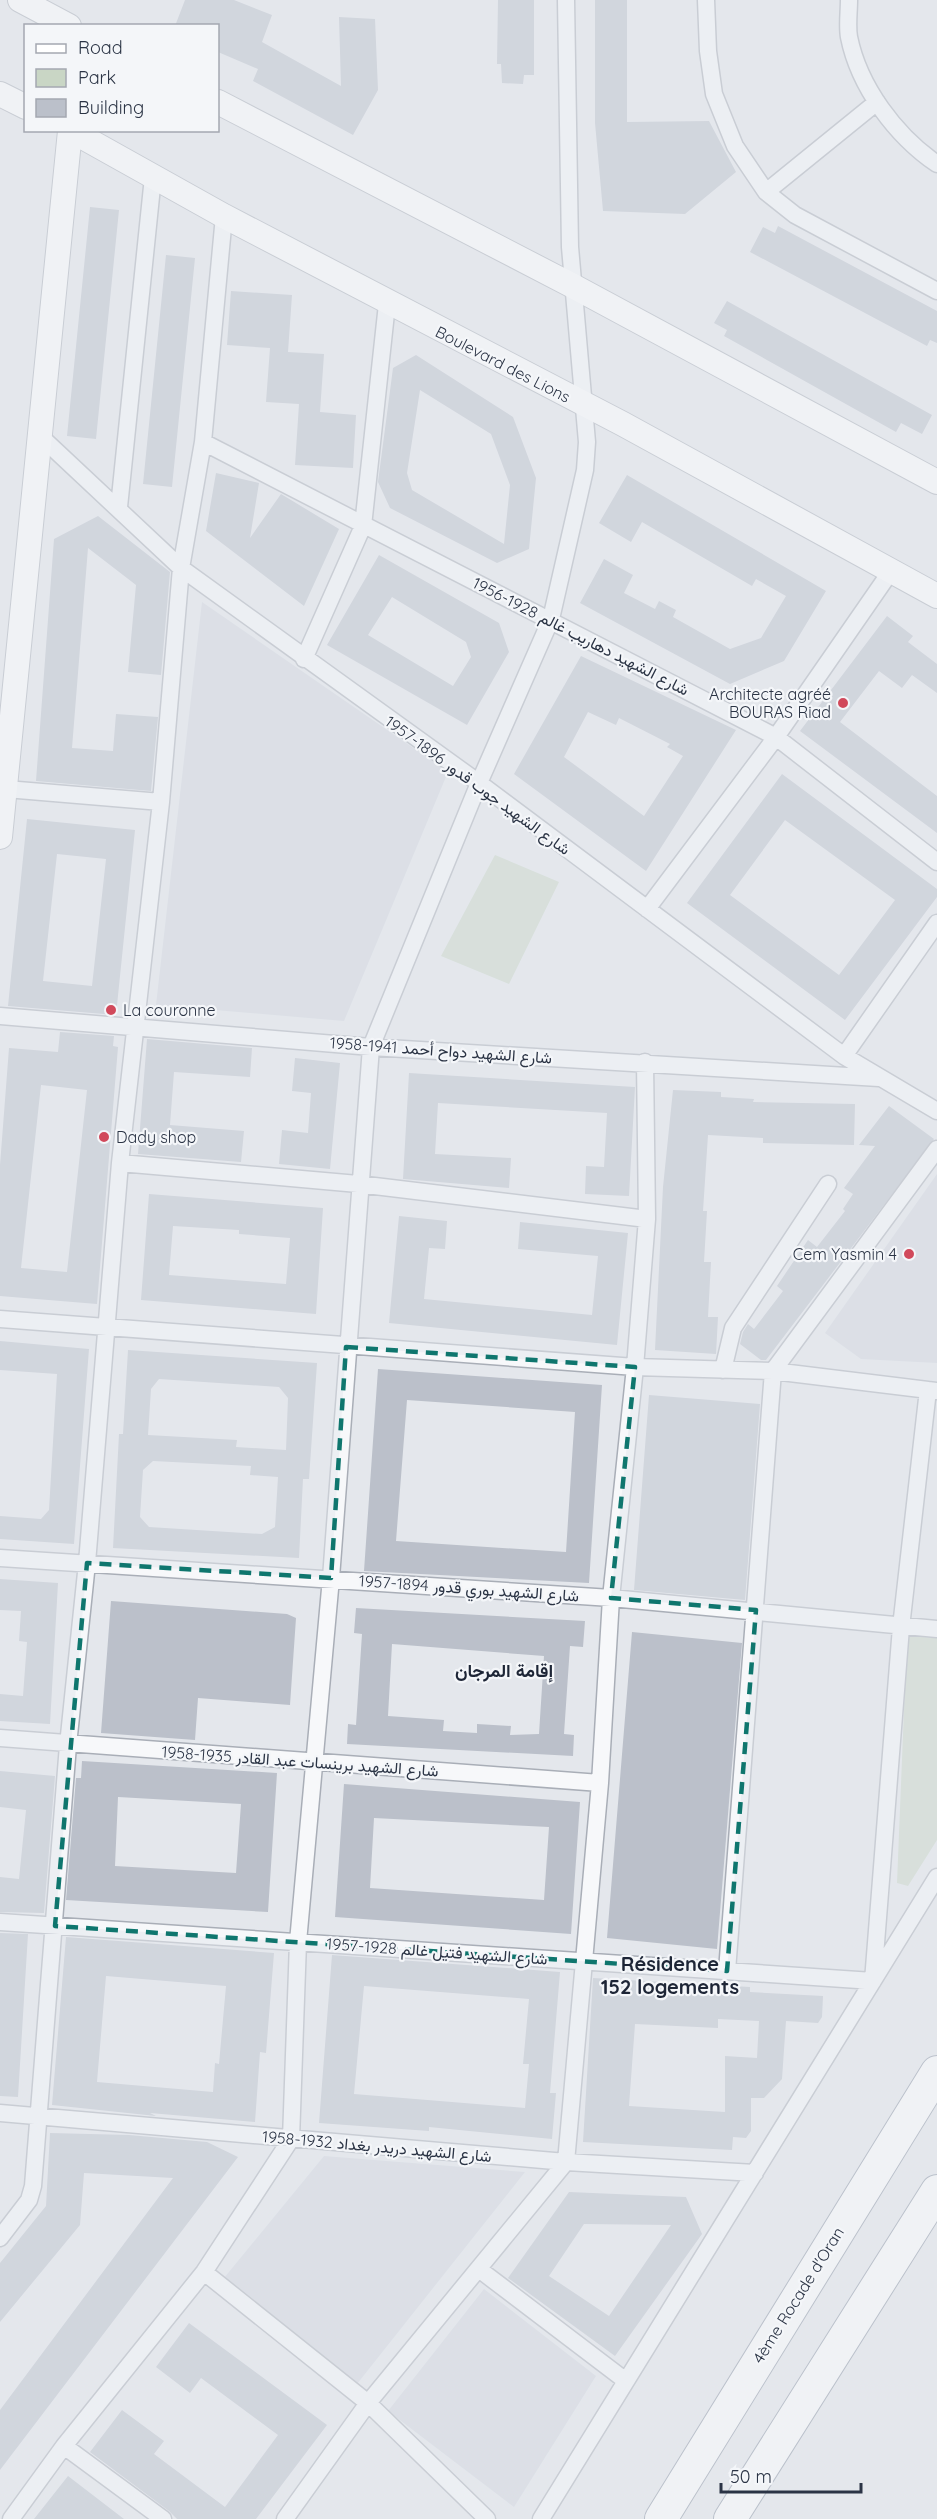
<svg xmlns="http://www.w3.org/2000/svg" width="937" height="2519" viewBox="0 0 937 2519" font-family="Quicksand,Vazirmatn,sans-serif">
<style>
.built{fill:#d2d6de}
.green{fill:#c9d6c5}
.building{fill:#bbc0ca;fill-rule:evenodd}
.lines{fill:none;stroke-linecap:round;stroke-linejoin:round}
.street-casing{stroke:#a9aeb7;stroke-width:19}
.secondary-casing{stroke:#a9aeb7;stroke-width:26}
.highway-casing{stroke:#8b94a3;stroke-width:34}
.street{stroke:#f7f8fa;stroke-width:16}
.secondary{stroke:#fff;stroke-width:24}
.highway{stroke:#fff;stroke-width:32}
.marked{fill:none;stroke:#0f766e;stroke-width:4.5;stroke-dasharray:12 8;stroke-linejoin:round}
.poi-dot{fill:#d1495b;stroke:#f4f6f9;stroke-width:2}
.labels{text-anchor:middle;stroke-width:4.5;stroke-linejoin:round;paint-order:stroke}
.street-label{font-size:16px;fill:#2b3445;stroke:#f4f6f9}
.poi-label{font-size:16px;fill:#2b3445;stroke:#f4f6f9;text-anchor:end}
.neighbourhood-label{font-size:18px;font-weight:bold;fill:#1d2536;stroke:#f4f6f9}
.quarter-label{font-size:20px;font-weight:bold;fill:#1d2536;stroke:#f4f6f9}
</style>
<rect width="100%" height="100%" fill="#e4e7ec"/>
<path class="built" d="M202,602l246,170 -104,249 -188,-16z
M937,1174v189l-76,-4 -36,-26z
M324,2156l201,16 -168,212 -133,-106z
M484,2289l112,87 -82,131 -126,-96z"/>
<path class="green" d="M495,855l64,27 -50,102 -68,-28z
M907,1636l30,2v202l-29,46 -11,-3z"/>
<path class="building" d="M185,0h49l38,15 -10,27 79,44 -2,-69 36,2 3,71 -25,45 -100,-54 5,-12 -40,-17v-26h-43z
M498,0h36v75h-10l-1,9 -21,-1 -1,-19h-4z
M595,0h32v122l82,-1 27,51 -51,42 -82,-3 -8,-88z
M90,207l29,3 -23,229 -29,-3z
M778,226l159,85v32l-7,-3 -3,6 -177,-94 13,-25 12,6z
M166,255l29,3 -23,229 -29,-3z
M231,291l61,4 -4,57 36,2 -4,58 36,3 -3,53 -58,-3 4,-61 -33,-2 4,-54 -43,-3z
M727,301l205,114 -10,19 -21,-11 -5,9 -172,-96 3,-6 -13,-7z
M416,355l97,62 23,61 -7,71 -32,14 -107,-55 -12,-26 15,-114zM420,390l71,44 19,51 -6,59 -92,-54 -5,-17z
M216,473l43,10 -9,55 31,-44 58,35 -35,77 -98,-75z
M627,475l199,116 -42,70 -54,23 -150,-81 24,-44 29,16 -9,18 31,16 4,-8 17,9 -3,7 57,32 31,-11 25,-42 -30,-17 -4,7 -110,-64 -11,20 -32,-19z
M98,516l72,56 -9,103 -33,-3 8,-87 -48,-37 -16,200 41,3 3,-37 42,3 -7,74 -115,-10 18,-242z
M379,555l120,68 10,29 -42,73 -140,-80zM392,597l74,45 5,15 -18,29 -85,-51z
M887,616l26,20 -5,6 29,22v29l-25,-18 -10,13 -23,-17 -39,51 97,74v37l-137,-102z
M581,656l155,74 -90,141 -132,-97zM588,712l28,13 3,-7 51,26 -3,3 16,9 -39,60 -80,-59z
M782,774l155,115v8l-92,123 -158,-117zM785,820l110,80 -56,75 -109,-80z
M27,819l108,11 -19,185 -108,-9zM57,854l49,5 -14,127 -49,-5z
M60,1032l54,4 -1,10 5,1 -21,257 -97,-8v-131l9,-117 49,4zM41,1085l46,5 -20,182 -46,-4z
M147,1039l105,9 -2,29 -76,-5 -4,53 74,6 -3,31 -103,-8z
M295,1058l45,5 -10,106 -51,-5 3,-34 26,3 3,-40 -19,-2z
M409,1073l226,14 -6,109 -44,-2 1,-28 18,1 3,-54 -169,-10 -3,51 76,4 -2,30 -106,-9z
M673,1090l48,2v5l33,2 -1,3 102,2 -1,41 -91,-2v-5l-55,-3 -5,76h4l-3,51h7l-3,55h10l-2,37 -61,-4 8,-163z
M889,1106l45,33 -168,221h-5l-21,-16 3,-12 5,-8 6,5 29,-38 -6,-5 31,-46 9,7 28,-36 -2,-2 10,-15 -9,-6 31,-42 -16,-1z
M149,1194l174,14 -7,106 -175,-14zM173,1226l66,4v4l51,4 -4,46 -117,-9z
M399,1216l48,5 -2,28 -16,-1 -5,51 168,16 6,-59 -80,-7 2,-27 108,11 -11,112 -228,-22z
M0,1341l89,8 -15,195 -74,-5v-23l41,3 8,-9 8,-136 -57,-4z
M128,1350l189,13 -8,116h-6l-4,79 -186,-10 6,-114h4zM159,1379l120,8 9,11 -2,52 -50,-3 1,-7 -89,-5 3,-46zM153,1461l98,5 -1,9 28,2 -3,50 -13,7 -113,-7 -9,-10 3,-47z
M378,1369l224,16 -13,198 -225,-12zM407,1400l168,12 -9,140 -170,-11z
M649,1395l111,9 -15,196 -111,-10z
M0,1579l58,4 -8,141 -50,-3v-27l23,2 4,-54 -8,-1 2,-30 -21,-1z
M111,1601l176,13 9,4 -6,87 -92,-7 -3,42 -94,-7z
M356,1608l229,13 -2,26 -13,-1 -6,88 10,1 -1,21 -226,-12 1,-20 8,1 6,-91 -8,-1zM392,1644l152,12 -5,78 -29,1 1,-9 -34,-2v9l-34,-2 1,-11 -56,-4z
M632,1632l110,11 -25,306 -110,-11z
M82,1761l195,12 -9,139 -202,-12 10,-122h5zM118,1797l123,7 -5,69 -121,-7z
M0,1771l55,5 -11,137 -44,-1v-35l19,2 7,-69 -26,-3z
M344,1784l236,18 -9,132 -236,-17zM374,1818l175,9 -5,73 -174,-12z
M0,1933l28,1 -10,163 -18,-1z
M66,1937l208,16 -8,100 -6,-1 -5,70 -105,-9 6,3 -104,-11zM106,1976l120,10 -7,78 -4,-1 -2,29 -116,-10z
M332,1955l228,17 -10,121h6l-4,46 -123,-12v4l-110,-8zM364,1986l165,13 -6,65h6l-4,44 -171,-14z
M593,1978l157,9v5l73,4 -1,21 -4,6 -32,-2 -4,58 -18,19h-13v33l-5,7 -13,-1 -1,13 -149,-8zM718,2019l41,2 -2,37 -32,-2v56l-96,-6 6,-82 83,4z
M50,2133l79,2 78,7 31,15 -238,313v-60l173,-232 -89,-5 -4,52 -80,97v-59l46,-57z
M569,2192l117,5 16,37 -87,122 -107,-78zM584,2224l87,1 -62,91 -60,-40z
M189,2323l138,102 -71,94h-79l-8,-8 -79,-59 32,-42 42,31 -10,13 71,53 53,-72 -77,-57 -11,15 -34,-26z
M68,2476l56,43h-90z"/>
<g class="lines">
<defs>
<path id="street" d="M706,0l2,51 6,43 21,52 31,46 29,23 142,76
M849,0c0,12 -2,26 0,37 10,50 47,99 88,127
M766,192l111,-90
M38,434l143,134 298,215 365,273 93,55
M203,442l573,295 161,125
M119,507l34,-330
M304,659l59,-133 24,-222
M6,789l155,13
M647,909l129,-172 115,-166
M0,1016l371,31 508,31
M844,1056l93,-133
M120,1163l238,21 289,35
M0,1319l635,48 138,4 164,20
M723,1370l10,-42 95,-144
M0,1558l611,40 326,31
M0,1738l600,45
M0,1922l873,59 28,-354 27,-237
M727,1971l46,-600 164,-222
M0,2113l566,49 189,11
M0,2238l29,-38 4,-14 35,-441 19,-182 33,-400 41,-361 20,-234 22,-126 21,-226
M480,2270l146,111
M204,2272l164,131 119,116
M64,2446l99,73
M11,2519l53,-73 140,-174 87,-133 7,-197 33,-364 40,-531 108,-264 72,-164 34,-149 2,-28 -17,-195 -4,-247
M285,2519l83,-116 198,-241 34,-379 11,-185 24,-231 12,-148 -2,-157
M541,2519l396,-642"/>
<path id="secondary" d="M20,0l49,26
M0,94l26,13
M218,102l355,184 364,196
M70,130l154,86 399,208 314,172
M0,837l70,-706"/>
<path id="highway" d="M661,2519l276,-447
M730,2519l207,-328"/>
</defs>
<use href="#street" class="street-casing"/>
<use href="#secondary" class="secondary-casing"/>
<use href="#highway" class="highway-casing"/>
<use href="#street" class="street"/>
<use href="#secondary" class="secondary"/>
<use href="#highway" class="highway"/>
</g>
<path d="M0 0H937V2519H0ZM346,1347l289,20 -24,231 145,12 -29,361 -672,-45 32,-363 244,15z" fill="#e4e7ec" fill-opacity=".55" fill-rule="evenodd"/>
<path class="marked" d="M346,1347l289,20 -24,231 145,12 -29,361 -672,-45 32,-363 244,15z"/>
<g class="poi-dot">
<circle cx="843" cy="703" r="6"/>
<circle cx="111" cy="1010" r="6"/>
<circle cx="104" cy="1137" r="6"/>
<circle cx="909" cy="1254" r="6"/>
</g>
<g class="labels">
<g class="street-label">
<text transform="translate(503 364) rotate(27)" y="6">Boulevard des Lions</text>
<text transform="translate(581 636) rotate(27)" y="6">شارع الشهيد دهاريب غالم 1928-1956</text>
<text transform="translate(478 785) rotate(36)" y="6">شارع الشهيد جوب قدور 1896-1957</text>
<text transform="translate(441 1050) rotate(4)" y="6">شارع الشهيد دواح أحمد 1941-1958</text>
<text transform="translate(469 1588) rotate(4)" y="6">شارع الشهيد بوري قدور 1894-1957</text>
<text transform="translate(300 1761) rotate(4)" y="6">شارع الشهيد برينسات عبد القادر 1935-1958</text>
<text transform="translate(437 1951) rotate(4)" y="6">شارع الشهيد فتيل غالم 1928-1957</text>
<text transform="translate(377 2146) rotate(5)" y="6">شارع الشهيد دريدر بغداد 1932-1958</text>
<text transform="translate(798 2295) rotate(-58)" y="6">4ème Rocade d'Oran</text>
</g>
<g class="poi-label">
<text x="831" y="700">Architecte agréé<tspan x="831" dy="18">BOURAS Riad</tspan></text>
<text x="123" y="1016" text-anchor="start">La couronne</text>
<text x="116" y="1143" text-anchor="start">Dady shop</text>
<text x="897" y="1260">Cem Yasmin 4</text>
</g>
<g class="neighbourhood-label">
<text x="504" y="1677">إقامة المرجان</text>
</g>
<g class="quarter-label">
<text x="670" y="1971">Résidence<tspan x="670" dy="23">152 logements</tspan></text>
</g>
</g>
<rect x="24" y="24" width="195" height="108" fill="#f4f6f9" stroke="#a4a8b1" stroke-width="1.5"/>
<rect x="36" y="44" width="30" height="9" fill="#ffffff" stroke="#a4a8b1" stroke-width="1.5"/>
<text x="78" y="54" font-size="18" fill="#2b3445">Road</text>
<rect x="36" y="69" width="30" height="18" fill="#c9d6c5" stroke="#a4a8b1" stroke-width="1.5"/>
<text x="78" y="84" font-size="18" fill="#2b3445">Park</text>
<rect x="36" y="99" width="30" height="18" fill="#bbc0ca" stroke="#a4a8b1" stroke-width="1.5"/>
<text x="78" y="114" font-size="18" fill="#2b3445">Building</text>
<path d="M721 2483v9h140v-9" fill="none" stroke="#2b3445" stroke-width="3"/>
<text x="730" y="2483" font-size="18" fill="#2b3445" stroke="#f4f6f9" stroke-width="4.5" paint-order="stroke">50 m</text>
</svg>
